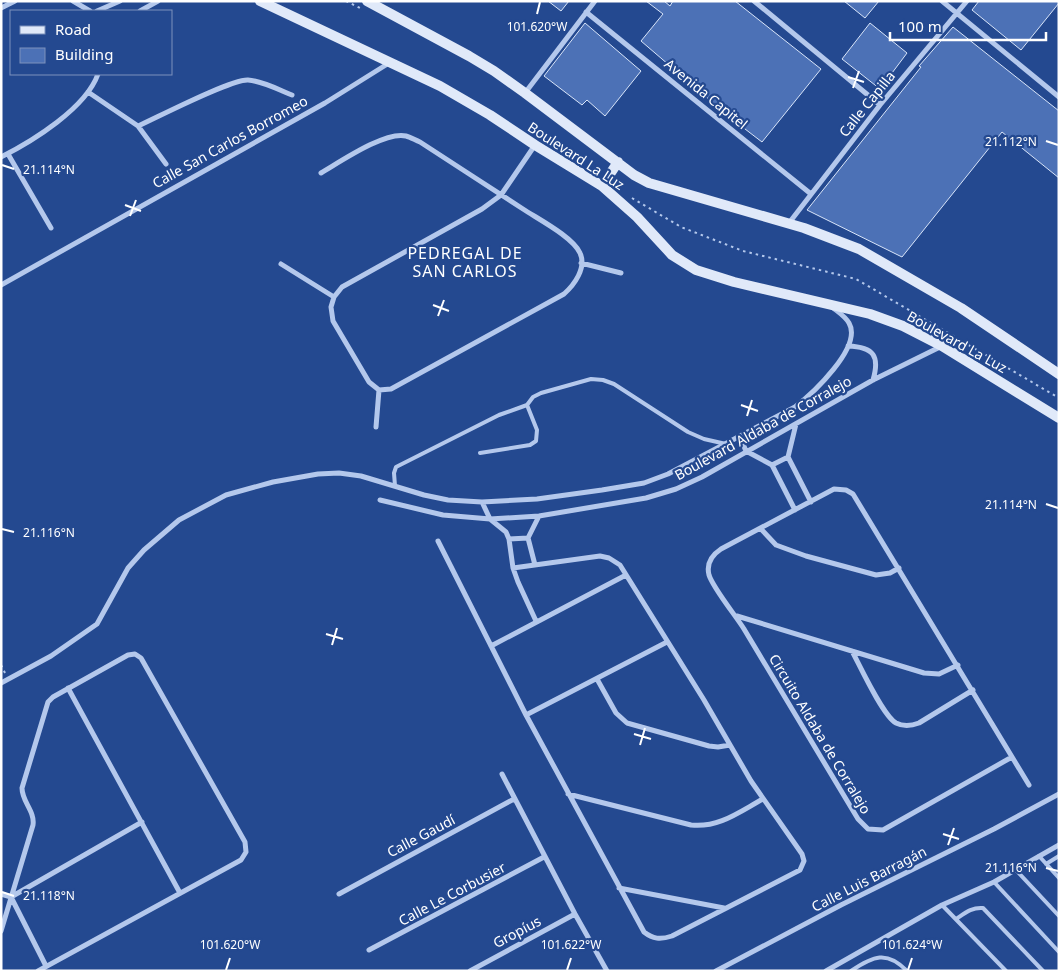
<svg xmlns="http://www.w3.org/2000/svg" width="1060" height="972" viewBox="0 0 1060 972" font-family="'Noto Sans',sans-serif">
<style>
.building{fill:#4c71b6;stroke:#d9e5f9}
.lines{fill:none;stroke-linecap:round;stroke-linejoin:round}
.path{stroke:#b4c8ec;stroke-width:2;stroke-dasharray:2.5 4;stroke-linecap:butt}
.lane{stroke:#b4c8ec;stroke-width:4}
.street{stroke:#b4c8ec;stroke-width:5}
.secondary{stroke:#e0e9f9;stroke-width:10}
.ticks{fill:none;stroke:#fff;stroke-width:2}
.labels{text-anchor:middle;stroke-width:4.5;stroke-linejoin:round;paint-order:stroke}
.street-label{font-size:14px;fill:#fff;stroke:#244990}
.quarter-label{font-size:16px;letter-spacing:1px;fill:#fff;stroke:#244990}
.ticks-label{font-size:12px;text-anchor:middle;fill:#fff;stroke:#244990;stroke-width:4.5;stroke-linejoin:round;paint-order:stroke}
</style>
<rect width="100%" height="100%" fill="#244990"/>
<path class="building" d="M548,1h21l-8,10z
M646,1h18l6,5 3,-5h62l86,68 -59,73 -30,-23 -91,-78 22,-27z
M844,1h35l-14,17z
M979,1h80v2l-38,47 -49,-40z
M585,23l56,48 -36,45 -18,-16 -5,5 -38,-29z
M870,23l37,30 -27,36 -38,-30z
M953,27l106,84v67l-57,-46 -100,125 -95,-47 114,-143 -2,-1z"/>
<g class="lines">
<path class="path" d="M346,1l14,7
M632,198l49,29 62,24 113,28 203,119
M1,665l4,8"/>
<path class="lane" d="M480,453l50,-8 6,-4 1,-11 -10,-25
M395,486l-1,-13 2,-6 103,-52 28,-10 6,-8 8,-4 50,-14 12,1 11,4 74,48 16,7 22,5
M1039,856l20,22
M1046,864l13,-8
M1016,870l43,46
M994,882l65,70
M942,905l64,66
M956,919c9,-6 16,-12 27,-11l60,63
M851,971c22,-15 36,-21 56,0"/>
<path class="street" d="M73,1l17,10
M754,1l126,104
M942,1l117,96
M1,8l14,-7
M97,11l23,-10
M140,11l18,-10
M586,12l225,182
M88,92l50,34c20,-9 93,-47 110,-46 15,1 31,10 44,15
M525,93l70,-92
M138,126l28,38
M8,154l43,74
M1,157c32,-16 85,-49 97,-83
M321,173c19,-11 64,-42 85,-37 4,1 9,4 14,6 34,22 69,45 103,67 15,10 50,28 57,44 7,15 -6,32 -16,41l-173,95 -12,1 -10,-8 -36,-61 -2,-14 3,-10 8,-10 140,-78 19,-14 34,-50
M789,223l91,-118 87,-104
M581,263l40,10
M281,264l53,33
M1,285l324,-182 64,-40
M848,346c26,1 32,10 25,34
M796,424l-8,33 23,45
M376,427l3,-37
M740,437l6,14 26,14 23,45
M772,465l16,-8
M380,500l63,15 47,4 49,-3 107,-18 30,-9 26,-12 171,-97 69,-34
M482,502l8,17 16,13 3,7 4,29 5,14 18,39
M761,529l15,16 30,11 70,19 14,-2 9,-5
M509,539l19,-1
M438,541l88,174 118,217c9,7 16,8 28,4l128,-66 4,-9 -2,-7 -51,-73 -47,-81 -84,-135 -11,-7 -9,-2 -87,12
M535,565l-7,-27 11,-22
M737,616l187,57 15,1 19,-9
M491,646l135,-71
M852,651c8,15 31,65 44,72 8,4 15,3 23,0l54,-33
M597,679l19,34 11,10 82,23 9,1 12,-2
M1,683l50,-27 46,-32 31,-56 16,-18 35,-30 47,-25 47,-13 45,-8 21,-1 22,3 63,19 24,5 34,2 55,-3 65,-9 42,-7 24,-9 127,-67c17,-13 68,-60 54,-84 -4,-7 -11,-11 -17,-16
M68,688l112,205
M526,715l141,-73
M1012,757l-129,73 -15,-1 -10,-10c-38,-64 -76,-127 -114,-190 -8,-13 -31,-41 -35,-54 -3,-12 3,-20 12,-26l113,-60 12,1 7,4 176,291
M502,774l73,140 32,57
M568,794l123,31c28,3 48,-13 72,-26
M619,888l105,20
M1,894l10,3 35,69
M339,894l175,-95
M11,897l131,-75
M1,931l32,-106c2,-14 -11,-23 -11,-37l26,-86 5,-5 75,-42 7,-1 6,4 104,184 1,10 -5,8 -203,111
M369,950l175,-93
M470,971l105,-57
M716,971l125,-66 153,-76 65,-35
M826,971l116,-66 52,-23 65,-37"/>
<path class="secondary" d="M260,1l180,85 50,29 45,30 67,41 35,31 35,38 24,15 38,12 136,32 33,12 39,20 117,72
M367,1l102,55 25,15 31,22 109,82 15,8 155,45 55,21 102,59 98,66
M602,186l16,-24"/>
</g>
<path class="ticks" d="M537,14l3,-12M848,77l16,5M853,88l6,-17M1046,141l12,4M2,165l12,4M125,205l16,6M130,216l6,-16M433,305l16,6M438,316l6,-16M741,405l17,6M747,416l5,-16M1046,504l12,4M2,529l12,3M326,634l17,5M332,645l5,-17M634,734l17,5M640,745l5,-17M943,834l16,5M948,845l6,-17M1046,868l12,3M2,892l12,4M226,970l4,-12M567,970l4,-12M908,970l4,-12"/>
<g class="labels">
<g class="street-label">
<text transform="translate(706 94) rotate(39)" y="5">Avenida Capitel</text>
<text transform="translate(867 104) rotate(-51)" y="5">Calle Capilla</text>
<text transform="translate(230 142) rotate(-29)" y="5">Calle San Carlos Borromeo</text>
<text transform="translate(576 156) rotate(33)" y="5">Boulevard La Luz</text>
<text transform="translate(957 342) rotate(29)" y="5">Boulevard La Luz</text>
<text transform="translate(763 428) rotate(-29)" y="5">Boulevard Aldaba de Corralejo</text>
<text transform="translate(820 734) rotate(59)" y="5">Circuito Aldaba de Corralejo</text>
<text transform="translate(421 836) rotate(-28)" y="5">Calle Gaudí</text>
<text transform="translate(869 879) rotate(-27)" y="5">Calle Luis Barragán</text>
<text transform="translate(452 894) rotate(-28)" y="5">Calle Le Corbusier</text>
<text transform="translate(517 932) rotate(-28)" y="5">Gropíus</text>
</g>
<g class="quarter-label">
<text x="465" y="259">PEDREGAL DE<tspan x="465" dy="18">SAN CARLOS</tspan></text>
</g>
</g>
<g class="ticks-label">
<text x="537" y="31">101.620°W</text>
<text x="1011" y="146">21.112°N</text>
<text x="49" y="174">21.114°N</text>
<text x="1011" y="509">21.114°N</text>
<text x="49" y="537">21.116°N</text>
<text x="1011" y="872">21.116°N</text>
<text x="49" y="900">21.118°N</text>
<text x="230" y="949">101.620°W</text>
<text x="571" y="949">101.622°W</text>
<text x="912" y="949">101.624°W</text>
</g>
<rect width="1060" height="972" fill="none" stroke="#ffffff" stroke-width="5"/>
<rect x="10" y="10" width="162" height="65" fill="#244990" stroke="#7c92bc"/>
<rect x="20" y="26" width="25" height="8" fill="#e0e9f9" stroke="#7c92bc"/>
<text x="55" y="35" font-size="15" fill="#ffffff">Road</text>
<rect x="20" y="48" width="25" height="15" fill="#4c71b6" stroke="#7c92bc"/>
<text x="55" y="60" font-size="15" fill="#ffffff">Building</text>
<path d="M890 32v8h156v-8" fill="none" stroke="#ffffff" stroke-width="2.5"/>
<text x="898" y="32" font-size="15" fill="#ffffff" stroke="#244990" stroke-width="4" paint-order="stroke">100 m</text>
</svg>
